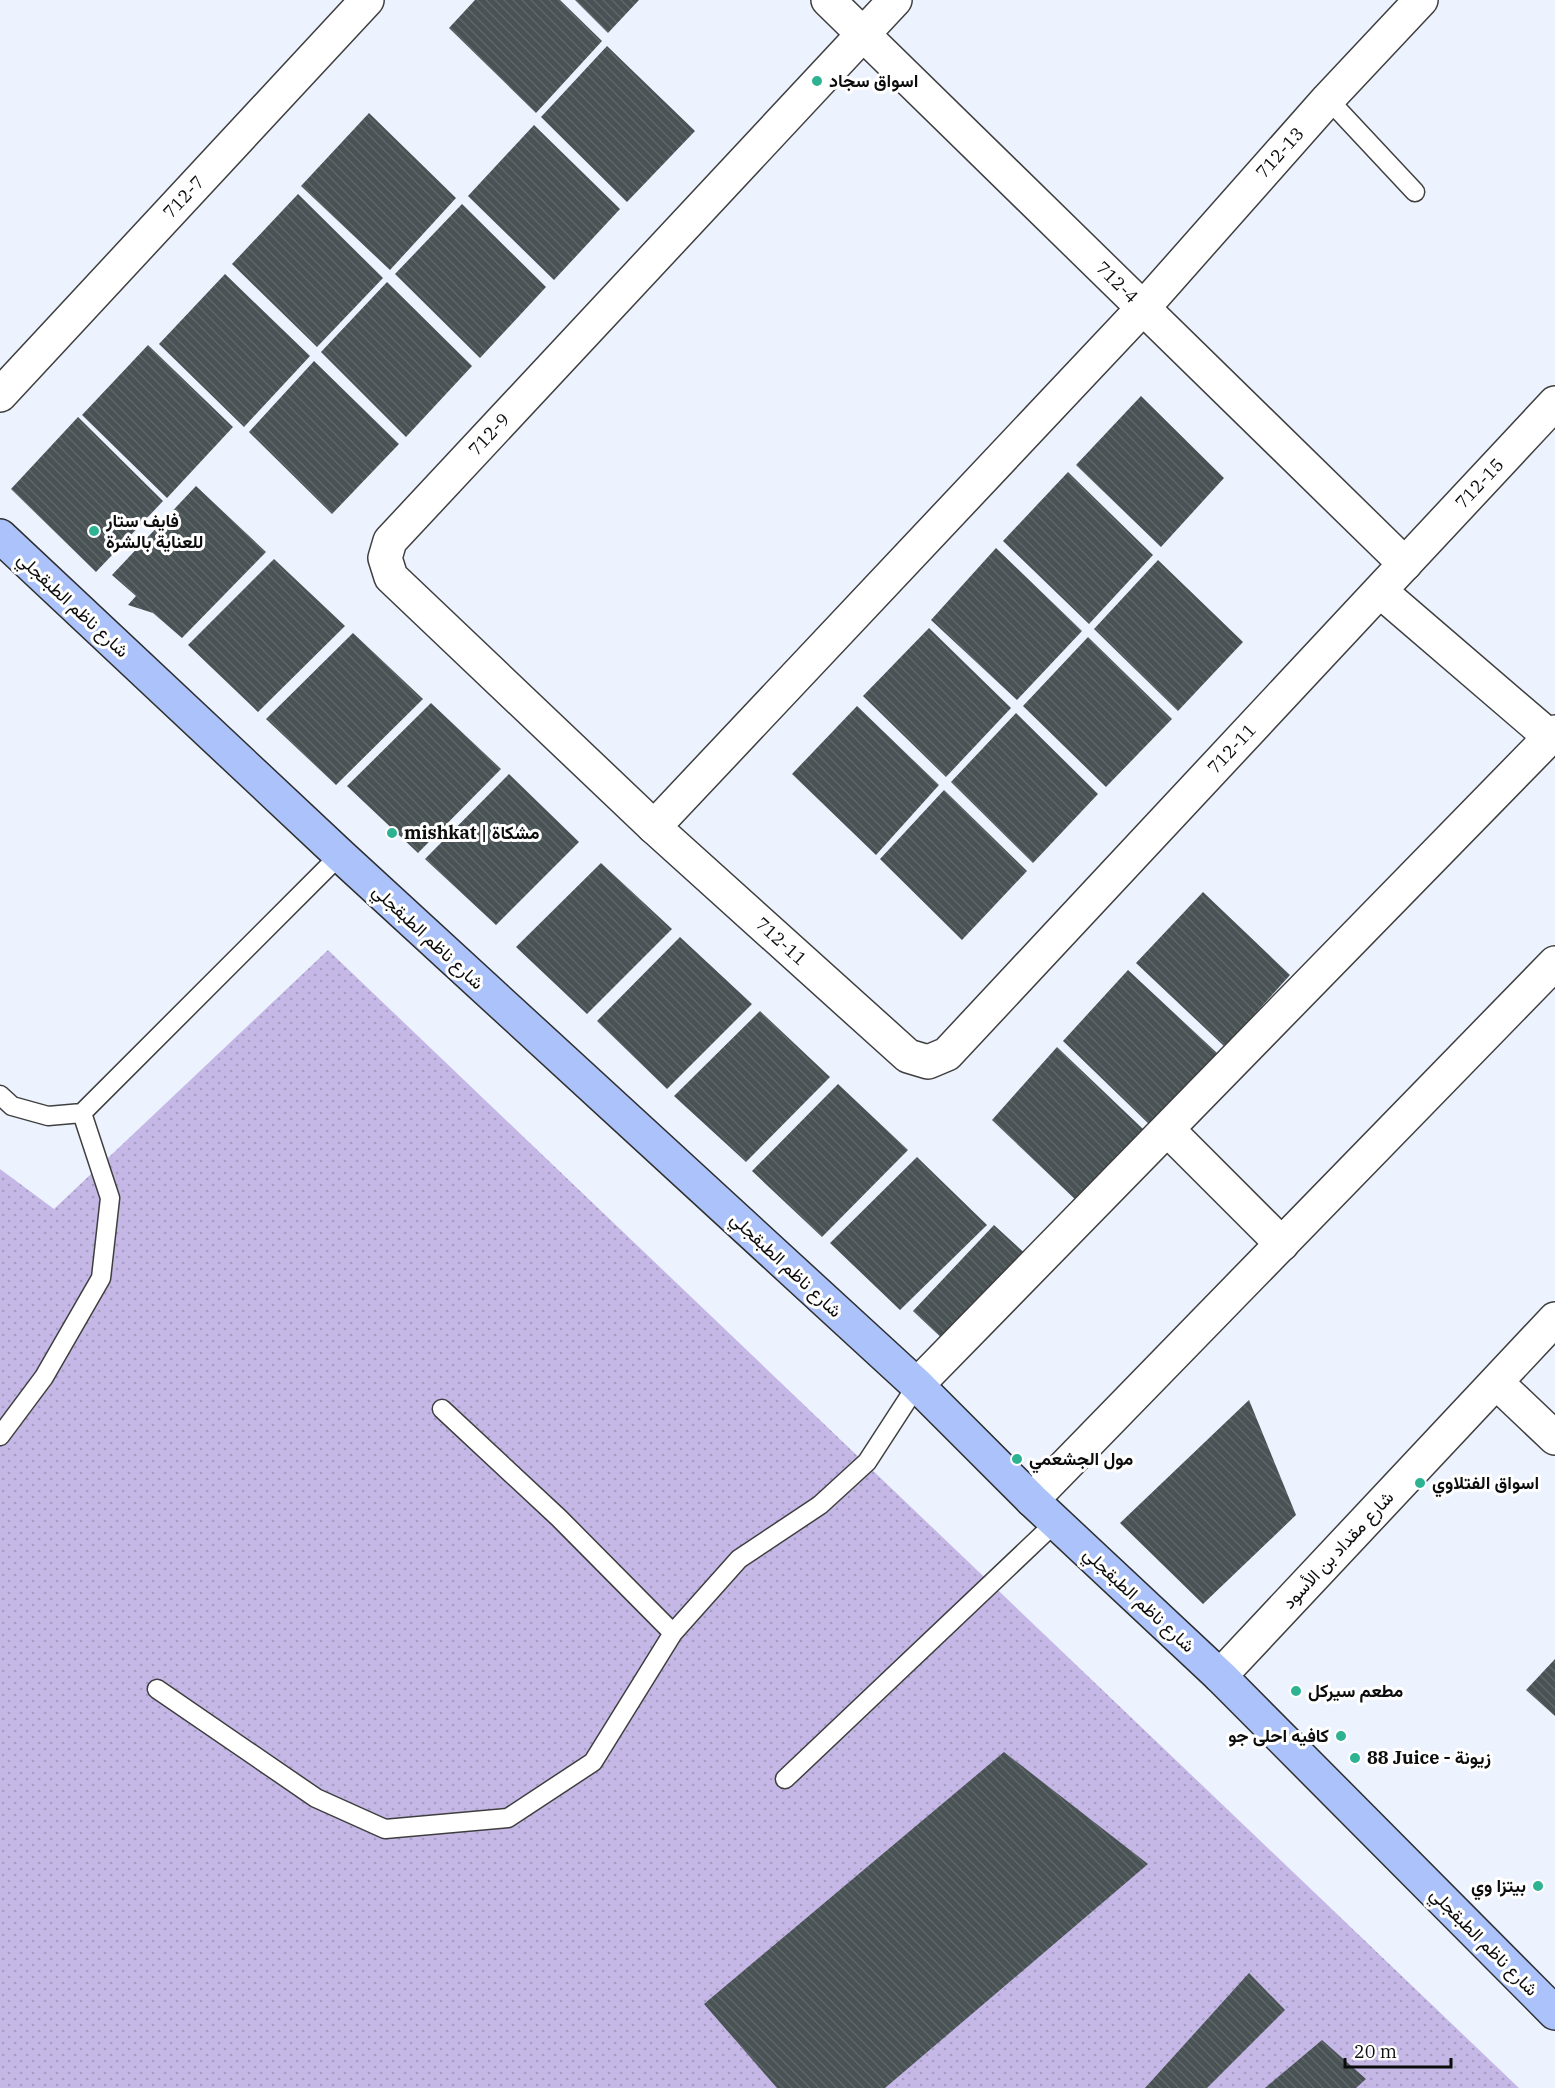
<svg xmlns="http://www.w3.org/2000/svg" width="1555" height="2088" viewBox="0 0 1555 2088" font-family="'IBM Plex Serif',Vazirmatn,serif">
<style>
.grass{fill:url(#grass-dots)}
.building{fill:url(#building-back-hatch)}
.lines{fill:none;stroke-linecap:round;stroke-linejoin:round}
.service-casing{stroke:#3f3f3f;stroke-width:21}
.minor-casing{stroke:#3f3f3f;stroke-width:36}
.secondary-casing{stroke:#2e2e2e;stroke-width:36}
.service{stroke:#fff;stroke-width:18}
.minor{stroke:#fff;stroke-width:33}
.secondary{stroke:#abc3fa;stroke-width:33}
.poi-dot{fill:#2db292;stroke:#fff;stroke-width:2}
.labels{text-anchor:middle;stroke-width:6;stroke-linejoin:round;paint-order:stroke}
.poi-label{font-size:18px;font-weight:bold;fill:#0c0c0c;stroke:#fff;text-anchor:start}
.street-label{font-size:18px;fill:#0c0c0c;stroke:#fff}
</style>
<defs>
<pattern id="grass-dots" width="8" height="8" patternUnits="userSpaceOnUse" patternTransform="scale(1.5)"><rect width="8" height="8" fill="#c5b8e6"/><path d="M2 2h.1M6 6h.1" fill="none" stroke="#a89dc4" stroke-width="1.8" stroke-linecap="round"/></pattern>
<pattern id="building-back-hatch" width="6" height="6" patternUnits="userSpaceOnUse" patternTransform="scale(1.5)"><rect width="6" height="6" fill="#495254"/><path d="M-1 5l2 2M0 0l6 6M5-1l2 2" fill="none" stroke="#5f6668"/></pattern>
</defs>
<rect width="100%" height="100%" fill="#ecf3fe"/>
<path class="grass" d="M328,950l1191,1138h-1519v-919l54,40z"/>
<path class="building" d="M475,0h85l42,41 -66,72 -87,-85z
M575,0h64l-31,33z
M607,46l88,85 -68,71 -86,-85z
M369,113l87,85 -66,72 -89,-84z
M534,125l86,84 -66,71 -86,-84z
M298,194l85,84 -66,69 -85,-83z
M462,204l84,83 -66,71 -85,-84z
M225,274l85,82 -66,71 -85,-83z
M387,282l85,84 -66,71 -85,-85z
M148,345l85,82 -66,71 -85,-83z
M314,361l85,83 -67,70 -83,-82z
M1141,396l83,82 -63,69 -85,-82z
M78,417l85,84 -67,71 -85,-83z
M1068,472l85,83 -64,69 -86,-83z
M196,486l70,66 -84,86 -29,-25 -25,-8 8,-9 -24,-21z
M996,548l86,83 -65,69 -86,-80z
M274,559l71,67 -87,86 -70,-67z
M1158,560l85,82 -65,69 -84,-82z
M929,628l82,80 -65,69 -83,-81z
M353,633l70,66 -87,86 -70,-66z
M1088,637l84,82 -66,68 -83,-81z
M431,703l70,66 -83,84 -71,-67z
M857,706l82,79 -63,70 -84,-81z
M1016,713l82,81 -65,69 -82,-81z
M509,774l70,68 -83,83 -71,-66z
M944,790l83,81 -65,69 -82,-81z
M601,863l71,66 -85,85 -71,-67z
M1203,892l87,83 -65,72 -89,-84z
M680,937l72,67 -85,85 -70,-68z
M1128,970l89,83 -66,73 -88,-85z
M760,1011l70,66 -84,85 -72,-66z
M1057,1047l86,82 -65,73 -86,-82z
M838,1084l70,66 -86,87 -70,-66z
M917,1157l70,68 -87,85 -70,-67z
M994,1225l36,33 -82,86 -35,-33z
M1249,1400l47,115 -93,89 -83,-81z
M1555,1659v57l-29,-26z
M1004,1752l144,112 -263,224h-108l-73,-84z
M1249,1973l36,37 -78,78h-62z
M1322,2040l44,39 -10,9h-91z"/>
<g class="lines">
<defs>
<path id="service" d="M1328,99l87,93
M0,1095l12,11 36,10 34,-3 258,-258
M442,1409l117,109 114,115
M0,1436l44,-59 57,-99 9,-80 -28,-85
M157,1689l159,109 69,31 123,-11 85,-56 80,-129 66,-74 81,-54 47,-43 50,-77
M785,1779l271,-257"/>
<g id="minor">
<path id="s1" d="M828,0l577,564"/>
<path id="s2" d="M1421,0l-93,99 -185,209 -489,519 254,229 20,6 19,-8 608,-651"/>
<path id="s3" d="M0,395l367,-395"/>
<path d="M1380,591l170,146"/>
<path id="s4" d="M654,827l-263,-250 -6,-19 5,-17 505,-541"/>
<path d="M1168,1130l114,114"/>
<path d="M1497,1383l58,55"/>
<path d="M917,1385l638,-653"/>
<path d="M1032,1500l523,-537"/>
<path d="M1220,1676l335,-357"/>
</g>
<path id="secondary" d="M0,536l340,319 577,530 115,115 188,176 335,337"/>
</defs>
<use href="#service" class="service-casing"/>
<use href="#minor" class="minor-casing"/>
<use href="#secondary" class="secondary-casing"/>
<use href="#service" class="service"/>
<use href="#minor" class="minor"/>
<use href="#secondary" class="secondary"/>
</g>
<g class="poi-dot">
<circle cx="817" cy="81" r="6"/>
<circle cx="94" cy="531" r="6"/>
<circle cx="392" cy="833" r="6"/>
<circle cx="1017" cy="1459" r="6"/>
<circle cx="1420" cy="1483" r="6"/>
<circle cx="1296" cy="1691" r="6"/>
<circle cx="1341" cy="1736" r="6"/>
<circle cx="1355" cy="1758" r="6"/>
<circle cx="1538" cy="1886" r="6"/>
</g>
<g class="labels">
<g class="poi-label">
<text x="829" y="87">اسواق سجاد</text>
<text x="106" y="527">فايف ستار<tspan x="106" dy="21">للعناية بالشرة</tspan></text>
<text x="404" y="839">mishkat | مشكاة</text>
<text x="1029" y="1465">مول الجشعمي</text>
<text x="1432" y="1489">اسواق الفتلاوي</text>
<text x="1308" y="1697">مطعم سيركل</text>
<text x="1329" y="1742" text-anchor="end">كافيه احلى جو</text>
<text x="1367" y="1764">88 Juice - زيونة</text>
<text x="1526" y="1892" text-anchor="end">بيتزا وي</text>
</g>
<g class="street-label">
<text transform="translate(1280 153) rotate(-48)" y="6">712-13</text>
<text dy="6" stroke="none"><textPath href="#s3" startOffset="270">712-7</textPath></text>
<text dy="6" stroke="none"><textPath href="#s1" startOffset="404">712-4</textPath></text>
<text dy="6" stroke="none"><textPath href="#s4" startOffset="546">712-9</textPath></text>
<text dy="6" stroke="none"><textPath href="#s2" startOffset="2292">712-15</textPath></text>
<text transform="translate(73 605) rotate(43)" y="6">شارع ناظم الطبقجلي</text>
<text dy="6" stroke="none"><textPath href="#s2" startOffset="1929">712-11</textPath></text>
<text transform="translate(428 937) rotate(43)" y="6">شارع ناظم الطبقجلي</text>
<text dy="6" stroke="none"><textPath href="#s2" startOffset="1299">712-11</textPath></text>
<text transform="translate(786 1265) rotate(43)" y="6">شارع ناظم الطبقجلي</text>
<text transform="translate(1338 1550) rotate(-47)" y="6">شارع مقداد بن الأسود</text>
<text transform="translate(1139 1600) rotate(43)" y="6">شارع ناظم الطبقجلي</text>
<text transform="translate(1484 1942) rotate(45)" y="6">شارع ناظم الطبقجلي</text>
</g>
</g>
<path d="M1345 2058v9h106v-9" fill="none" stroke="#0c0c0c" stroke-width="3"/>
<text x="1354" y="2058" font-size="18" fill="#0c0c0c" stroke="#ffffff" stroke-width="4.5" paint-order="stroke">20 m</text>
</svg>
